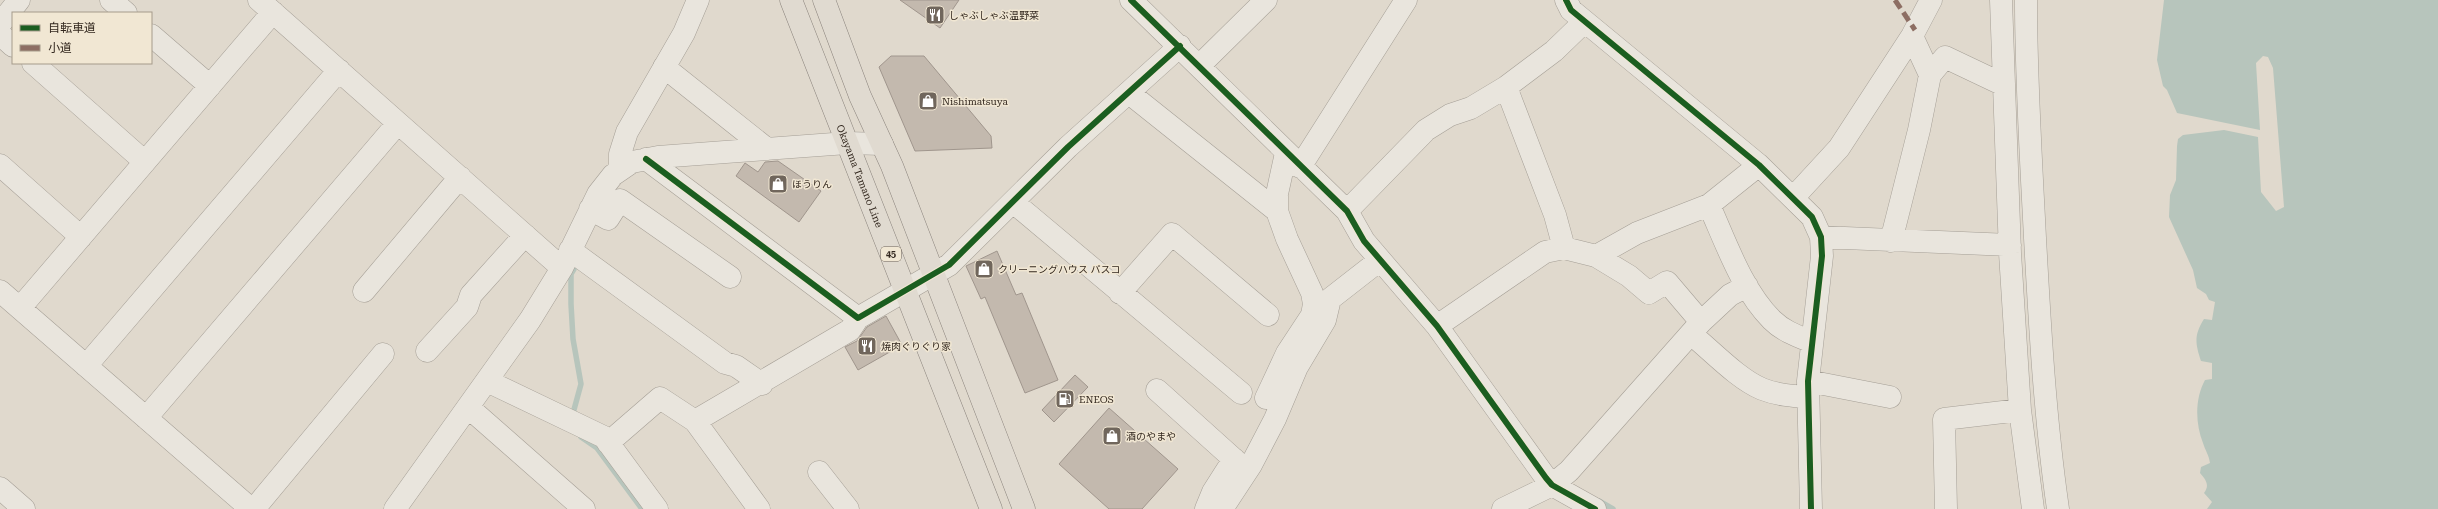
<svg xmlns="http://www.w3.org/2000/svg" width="2438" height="509" viewBox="0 0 2438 509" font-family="'Roboto Serif','Noto Sans JP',serif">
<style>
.water{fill:#b7c5bc}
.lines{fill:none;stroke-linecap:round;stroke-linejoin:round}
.stream{stroke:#b7c5bc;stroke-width:5.5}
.building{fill:#c3b9ae;stroke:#a0968d}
.minor-casing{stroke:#a59f96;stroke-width:23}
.major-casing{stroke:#8b847d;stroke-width:23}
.minor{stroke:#e9e5dd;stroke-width:22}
.major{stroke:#e0dad0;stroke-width:22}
.quiet{stroke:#8d6e63;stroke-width:5;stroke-dasharray:10 5;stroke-linecap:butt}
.cycleway-casing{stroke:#f1e7d3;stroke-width:8}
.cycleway{stroke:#1b5e20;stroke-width:6}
.labels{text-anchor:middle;stroke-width:3;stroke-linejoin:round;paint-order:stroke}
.shield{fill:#f1e7d3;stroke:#6c6155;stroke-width:1}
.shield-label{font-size:9px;font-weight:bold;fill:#33281f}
.poi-label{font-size:10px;fill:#33281f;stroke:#f1e7d3;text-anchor:start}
.street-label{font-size:10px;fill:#33281f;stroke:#f1e7d3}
</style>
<rect width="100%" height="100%" fill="#e0d9cd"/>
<path class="water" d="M2164,0h274v509h-231l5,-7 -8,-9c6,-8 2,-13 -4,-20l1,-6 9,-4c-1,-8 -5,-13 -7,-20 -8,-20 -8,-45 2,-63l7,-1v-16l-11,-2c-6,-18 -7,-26 3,-42l8,1 3,-18 -6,-2 -3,-6 -9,-6 -4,-18 -24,-53 1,-22 6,-15 1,-34 1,-7 5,-4 41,-5 34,7 3,55 15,19 8,-4 -11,-139 -5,-11 -5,-1 -7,7 4,67 -83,-17 -10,-23 -4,-4 -6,-26z"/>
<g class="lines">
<path class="stream" d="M572,417l9,-33 -8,-45 -2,-35v-30l3,-5
M581,437l16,11 45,61
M1599,501l14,8"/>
</g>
<path class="building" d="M900,0h59l-19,28z
M891,56h33l67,80 1,12 -77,3 -36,-84z
M778,161l43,30 -22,31 -63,-46 9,-13 13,9 7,-10z
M997,251l19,44 6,-2 36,87 -33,13 -40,-96 -4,2 -15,-33z
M886,316l16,29 -44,25 -13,-23 12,-6 10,-14z
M1075,375l13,12 -34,35 -12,-12z
M1109,408l69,61 -36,40h-33l-50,-45z"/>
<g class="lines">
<defs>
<path id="minor" d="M111,0l15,13
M259,0l303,268
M1131,0l216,211 17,30 73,85 109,152 6,7 43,24
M1566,0l5,10 188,155 53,52 9,20 1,19 -14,125 3,128
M2001,0l9,253 10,157 13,99
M2026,0c0,80 5,159 9,238 5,91 10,181 23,271
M0,24l19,-24
M0,34l13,12
M151,35l59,51
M33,63l112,99
M1199,66l67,-66
M664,67l103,82
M1930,75l15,-18 59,28
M1506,87l49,128 9,33
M1129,93l148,118
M646,159l212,159 91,-53 119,-118 112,-101
M0,165l81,72
M1300,167l106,-167
M620,169v-15l7,-22 57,-99 14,-33
M1793,198l46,-50 73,-112 19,-36
M1013,202l228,191
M1709,205c17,38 33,85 63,115 11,11 25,16 40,22
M590,209l18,10 12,-19 110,77
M1347,211l79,-81 24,-15 21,-7 35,-21 48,-36 30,-29
M1821,237l189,8
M1891,241l28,-111 11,-55 -18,-39
M570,250l155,113 11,3 26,18
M1596,256l33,20 20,17 18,-11 34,40
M0,291l251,218
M364,291l96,-114
M1120,293l52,-59 96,81
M20,308l253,-296
M1437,326l108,-74 19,-4 32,8 41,-23 72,-28 50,-40
M1691,334c21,17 47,45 71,55 15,6 31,7 46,8
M427,351l40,-44 4,-12 54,-60
M86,366l253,-296
M487,381l117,56 53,72
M1808,381l82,16
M1157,390l90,81
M1266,398l21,-45 25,-38 2,-11 -2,-11 -25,-54 -10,-28v-17l9,-41
M468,407l116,102
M146,418l252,-295
M695,421l155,-91 8,-12
M608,443l52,-45 35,23 64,88
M819,472l29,37
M0,488l24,21
M254,509l129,-155
M395,509l135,-189 32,-52 36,-74 15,-19 19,-13 26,-5 189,-14 35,1
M1206,509l7,-17 21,-33
M1222,509l29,-44 24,-46 22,-52 28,-47 5,-21 50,-39
M1503,509l49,-24 17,-14 132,-149 29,-27 17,-9
M1946,509l-2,-90 76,-9"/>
<g id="major">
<path id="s1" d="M791,0l200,509"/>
<path d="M824,0l36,96 32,70 132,343"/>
</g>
</defs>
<use href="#minor" class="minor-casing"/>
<use href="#major" class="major-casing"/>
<use href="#minor" class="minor"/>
<use href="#major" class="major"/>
<path class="quiet" d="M1895,0l20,30"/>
<defs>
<path id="cycleway" d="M1131,0l216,211 17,30 73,85 109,152 6,7 43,24
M1566,0l5,10 188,155 53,52 9,20 1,19 -14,125 3,128
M646,159l212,159 91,-53 119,-118 112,-101"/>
</defs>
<use href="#cycleway" class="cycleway-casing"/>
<use href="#cycleway" class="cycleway"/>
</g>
<defs>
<symbol id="restaurant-square" viewBox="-11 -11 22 22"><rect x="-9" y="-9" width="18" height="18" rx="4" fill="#70665c" stroke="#f1e7d3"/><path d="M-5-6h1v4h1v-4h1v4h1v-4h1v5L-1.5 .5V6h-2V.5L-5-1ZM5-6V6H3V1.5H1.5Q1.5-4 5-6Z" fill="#fff"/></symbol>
<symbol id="shop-square" viewBox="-11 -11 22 22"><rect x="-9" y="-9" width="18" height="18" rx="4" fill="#70665c" stroke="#f1e7d3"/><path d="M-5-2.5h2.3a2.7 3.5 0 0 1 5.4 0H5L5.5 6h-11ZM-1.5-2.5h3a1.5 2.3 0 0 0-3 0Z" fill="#fff"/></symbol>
<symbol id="fuel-square" viewBox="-11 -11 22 22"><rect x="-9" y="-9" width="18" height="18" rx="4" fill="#70665c" stroke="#f1e7d3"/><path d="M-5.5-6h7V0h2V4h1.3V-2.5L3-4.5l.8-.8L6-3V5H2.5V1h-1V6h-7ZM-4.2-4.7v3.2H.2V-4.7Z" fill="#fff"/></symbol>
</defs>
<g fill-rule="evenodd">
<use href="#restaurant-square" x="924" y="4" width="22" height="22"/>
<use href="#shop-square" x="917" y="90" width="22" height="22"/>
<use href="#shop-square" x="767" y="173" width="22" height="22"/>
<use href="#shop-square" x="973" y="258" width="22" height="22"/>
<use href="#restaurant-square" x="856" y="335" width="22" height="22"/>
<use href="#fuel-square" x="1054" y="388" width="22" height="22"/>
<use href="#shop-square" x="1101" y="425" width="22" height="22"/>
</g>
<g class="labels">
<rect class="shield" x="881" y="247" width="20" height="14" rx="3"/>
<g class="shield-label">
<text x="891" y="257">45</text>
</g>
<g class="poi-label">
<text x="949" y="19">しゃぶしゃぶ温野菜</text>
<text x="942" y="105">Nishimatsuya</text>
<text x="792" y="188">ほうりん</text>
<text x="998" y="273">クリーニングハウス パスコ</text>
<text x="881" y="350">焼肉ぐりぐり家</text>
<text x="1079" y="403">ENEOS</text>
<text x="1126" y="440">酒のやまや</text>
</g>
<g class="street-label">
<text dy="4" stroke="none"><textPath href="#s1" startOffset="189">Okayama Tamano Line</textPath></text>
</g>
</g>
<rect x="12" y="12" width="140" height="52" fill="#f1e7d3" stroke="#a59b8b"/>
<rect x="20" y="25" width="20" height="6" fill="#1b5e20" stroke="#a59b8b"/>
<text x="48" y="32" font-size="12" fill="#33281f">自転車道</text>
<rect x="20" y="45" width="20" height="6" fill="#8d6e63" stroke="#a59b8b"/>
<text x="48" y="52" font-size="12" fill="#33281f">小道</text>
</svg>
